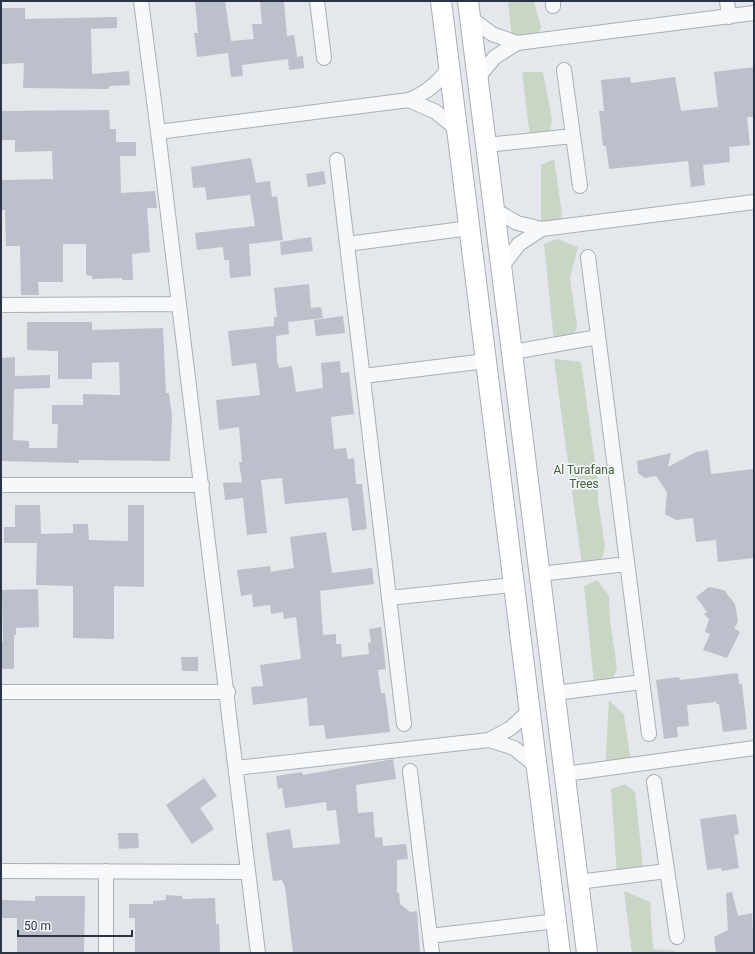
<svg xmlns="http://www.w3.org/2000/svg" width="755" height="954" viewBox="0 0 755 954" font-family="Roboto,sans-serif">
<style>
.green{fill:#c9d6c5}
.building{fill:#bbc0ca}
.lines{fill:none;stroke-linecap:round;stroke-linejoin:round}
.street-casing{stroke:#a9aeb7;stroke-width:16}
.secondary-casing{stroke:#a9aeb7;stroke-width:22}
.street{stroke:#f7f8fa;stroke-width:14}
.secondary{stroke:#fff;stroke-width:20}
.labels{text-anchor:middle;stroke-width:3.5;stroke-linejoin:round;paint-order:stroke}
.park-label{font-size:12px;fill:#3f6138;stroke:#f4f6f9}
</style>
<rect width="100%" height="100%" fill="#e4e7ec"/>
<path class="green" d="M508,1h26l7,26 -5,17 -22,10z
M522,72h21l9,48 -3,16 -18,9z
M554,159l8,55 -4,14 -17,11v-74z
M557,239l21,8 -8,31 7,48 -5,15 -17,10 -11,-107z
M554,359l27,3 16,114 1,24 7,47 -4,15 -18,11z
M597,580l12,16 1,24 7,48 -5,14 -17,11 -11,-107z
M609,700l15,15 7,47 -26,8z
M625,784l10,8 8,75 -8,15 -18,-5 -6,-88z
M624,891l26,11 3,47 22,2v2h-43z"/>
<path class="building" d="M195,1h30l6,40 23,-2 -2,-15h10l-2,-23h24l3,35 7,-1 3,22 6,-1 1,12 -15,2 -1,-11 -46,6 1,11 -12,1 -3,-24 -31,4 -3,-24h4z
M1,8h24v11l92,-2v11l-26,1 1,45 37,-3 1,14 -20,1 -2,3 -85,-1 1,-25 -23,1z
M754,67v50h-7l3,28 -21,2 1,15 -27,3 2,20 -14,2 -3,-26 -79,8 -3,-23h-3l-4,-35h5l-3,-31 29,-3 1,6 44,-6 6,34 37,-4 -4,-35z
M109,110l1,19h6v13h20v14h-16l1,37 34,-2 2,17h-10l3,44 -18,2 1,26h-11v-2l-30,1v-3l-6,-1v-31h-23v38h-25l1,13h-18l-1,-49h-14l-1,-36h-4v-30l52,-1 -1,-28 -37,1v-12h-14v-29z
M251,158l5,25 14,-2 2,16 5,-1 6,44 -34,4 2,32 -21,2 -1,-18h-5l-1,-13 -26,3 -2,-17 60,-7 -5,-31 -43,5 -2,-13 -12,1 -2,-21z
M324,171l2,13 -18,3 -2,-13z
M311,237l2,14 -32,4 -1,-13z
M309,284l2,24 10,-1 2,11 -35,4 1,12 -13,2 1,25 2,7 13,-2 4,26 27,-4 -2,-25 19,-2 1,12 8,-1 5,42 -23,3 3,32 12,-1 2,11 6,-1 2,26h6l5,45 -15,2 -4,-33 -63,6 -3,-26 -21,2 6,53 -20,2 -4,-37 -18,2 -2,-17 19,-1 -3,-20h3l-3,-35 -20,3 -3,-30 44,-5 -4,-32 -24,3 -4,-35 46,-5v-9h3l-3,-29z
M343,316l2,17 -29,3 -2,-16z
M27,322h65v8l71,-2 3,65h3l3,23 -2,45 -91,-1v3l-78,-2v-103l14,-1v19l35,-1v13l-36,1 -1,51 16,1v7h28l1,-24h-6v-19h31v-11l37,1 -1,-33 -27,1v16h-34v-28l-31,-1z
M708,450l3,24 43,-5v89l-36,4 -2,-22 -20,2 -3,-24 -17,2 -11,-6 2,-22 -11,-16 -11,2 -7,-5 -1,-12 34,-8 -3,14 28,-15z
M15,505h25l1,29 32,-1v-9h15l1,16 39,1v-36h16v82l-30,-1v53l-41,-1v-52l-37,-1 1,-42h-33v-16h11z
M326,532l6,41 40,-5 2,16 -54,7 3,44 13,-1v10h5l1,13 27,-3 -1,-11 3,-1 -2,-13 12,-2 5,42 -8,1 3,23h4l5,39 -64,7 -2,-14 -15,1 -2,-28 -54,7 -2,-18 12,-1 -3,-21 41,-6 -5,-42 -12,2 -1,-7 -12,2 -1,-9 -17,2 -1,-13 -11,2 -4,-26 33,-4 1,6 23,-4 -4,-31z
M709,587l15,3 11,14 3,18 -4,6 6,4 -13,26 -24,-8 7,-16 -5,-2 4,-13 -5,-5 3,-2 -11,-15z
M38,589l1,38 -23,1v7h-2v34h-13v-27h2l-1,-52z
M181,657h17v14h-16z
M738,673l1,11h3l5,45 -24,3 -4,-28h-2l-1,-2 -29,3 2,21 -12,1 1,10 -14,2 -8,-59 23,-3 1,3z
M393,759l3,20 -40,6 2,28 15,-1 2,26 7,-1 1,9 23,-2 2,15 -11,1v33l2,-1 1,12 10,8 7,-1 3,42h-127l-8,-66 -3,-7 -9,1 -7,-48 24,-4 3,19 47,-4 -4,-34 -9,1 -1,-9 -41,6 -3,-20 -4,1 -2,-13 26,-4 1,3z
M204,778l13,18 -17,12 14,21 -22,15 -26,-39z
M736,814l3,20 -5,1 5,33 -17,3 -1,-3 -14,2 -7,-51z
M118,833h20l1,15 -20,1z
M732,892l6,24 14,-3 2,40h-38l-2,-16 14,-7 -2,-37z
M166,895l16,1v3l33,-1 1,26h3l1,29h-85v-35h-6v-14h24v-3l13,-1z
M35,896h50l-1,57h-67v-35h-16v-18l34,1z"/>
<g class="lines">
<defs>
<path id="street" d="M141,1l17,131 100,821
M317,1l7,57
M553,1v5
M727,1l2,16
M471,18l21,16 25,9
M564,70l16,116
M478,77l17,-20 22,-14 237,-30
M409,100l27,12 22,18
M158,132l251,-32c17,-7 30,-17 40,-33
M486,145l87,-9
M337,160l67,564
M495,210l22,13 25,6 212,-27
M347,244l123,-16
M588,257l61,477
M502,266l17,-22 23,-15
M1,305l177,-1
M513,352l85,-15
M363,376l123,-15
M1,485h201
M540,574l87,-10
M389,598l124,-13
M1,692h227
M555,693l87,-11
M489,740l25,8 21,17
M236,768l253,-28 22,-12 18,-17
M410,771l22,182
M565,774l189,-26
M654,782l23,155
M1,871l247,1
M106,871v82
M578,882l89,-11
M430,936l126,-15"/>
<path id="secondary" d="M441,1l119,952
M468,1l119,952"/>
</defs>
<use href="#street" class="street-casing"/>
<use href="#secondary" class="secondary-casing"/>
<use href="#street" class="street"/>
<use href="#secondary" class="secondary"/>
</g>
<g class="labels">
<g class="park-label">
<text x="584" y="474">Al Turafana<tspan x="584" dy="14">Trees</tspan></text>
</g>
</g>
<rect width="755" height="954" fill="none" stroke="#2b3445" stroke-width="4"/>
<path d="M18 930v6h114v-6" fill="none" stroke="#2b3445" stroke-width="2"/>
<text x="24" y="930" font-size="12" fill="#2b3445" stroke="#f4f6f9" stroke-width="3" paint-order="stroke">50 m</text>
</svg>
